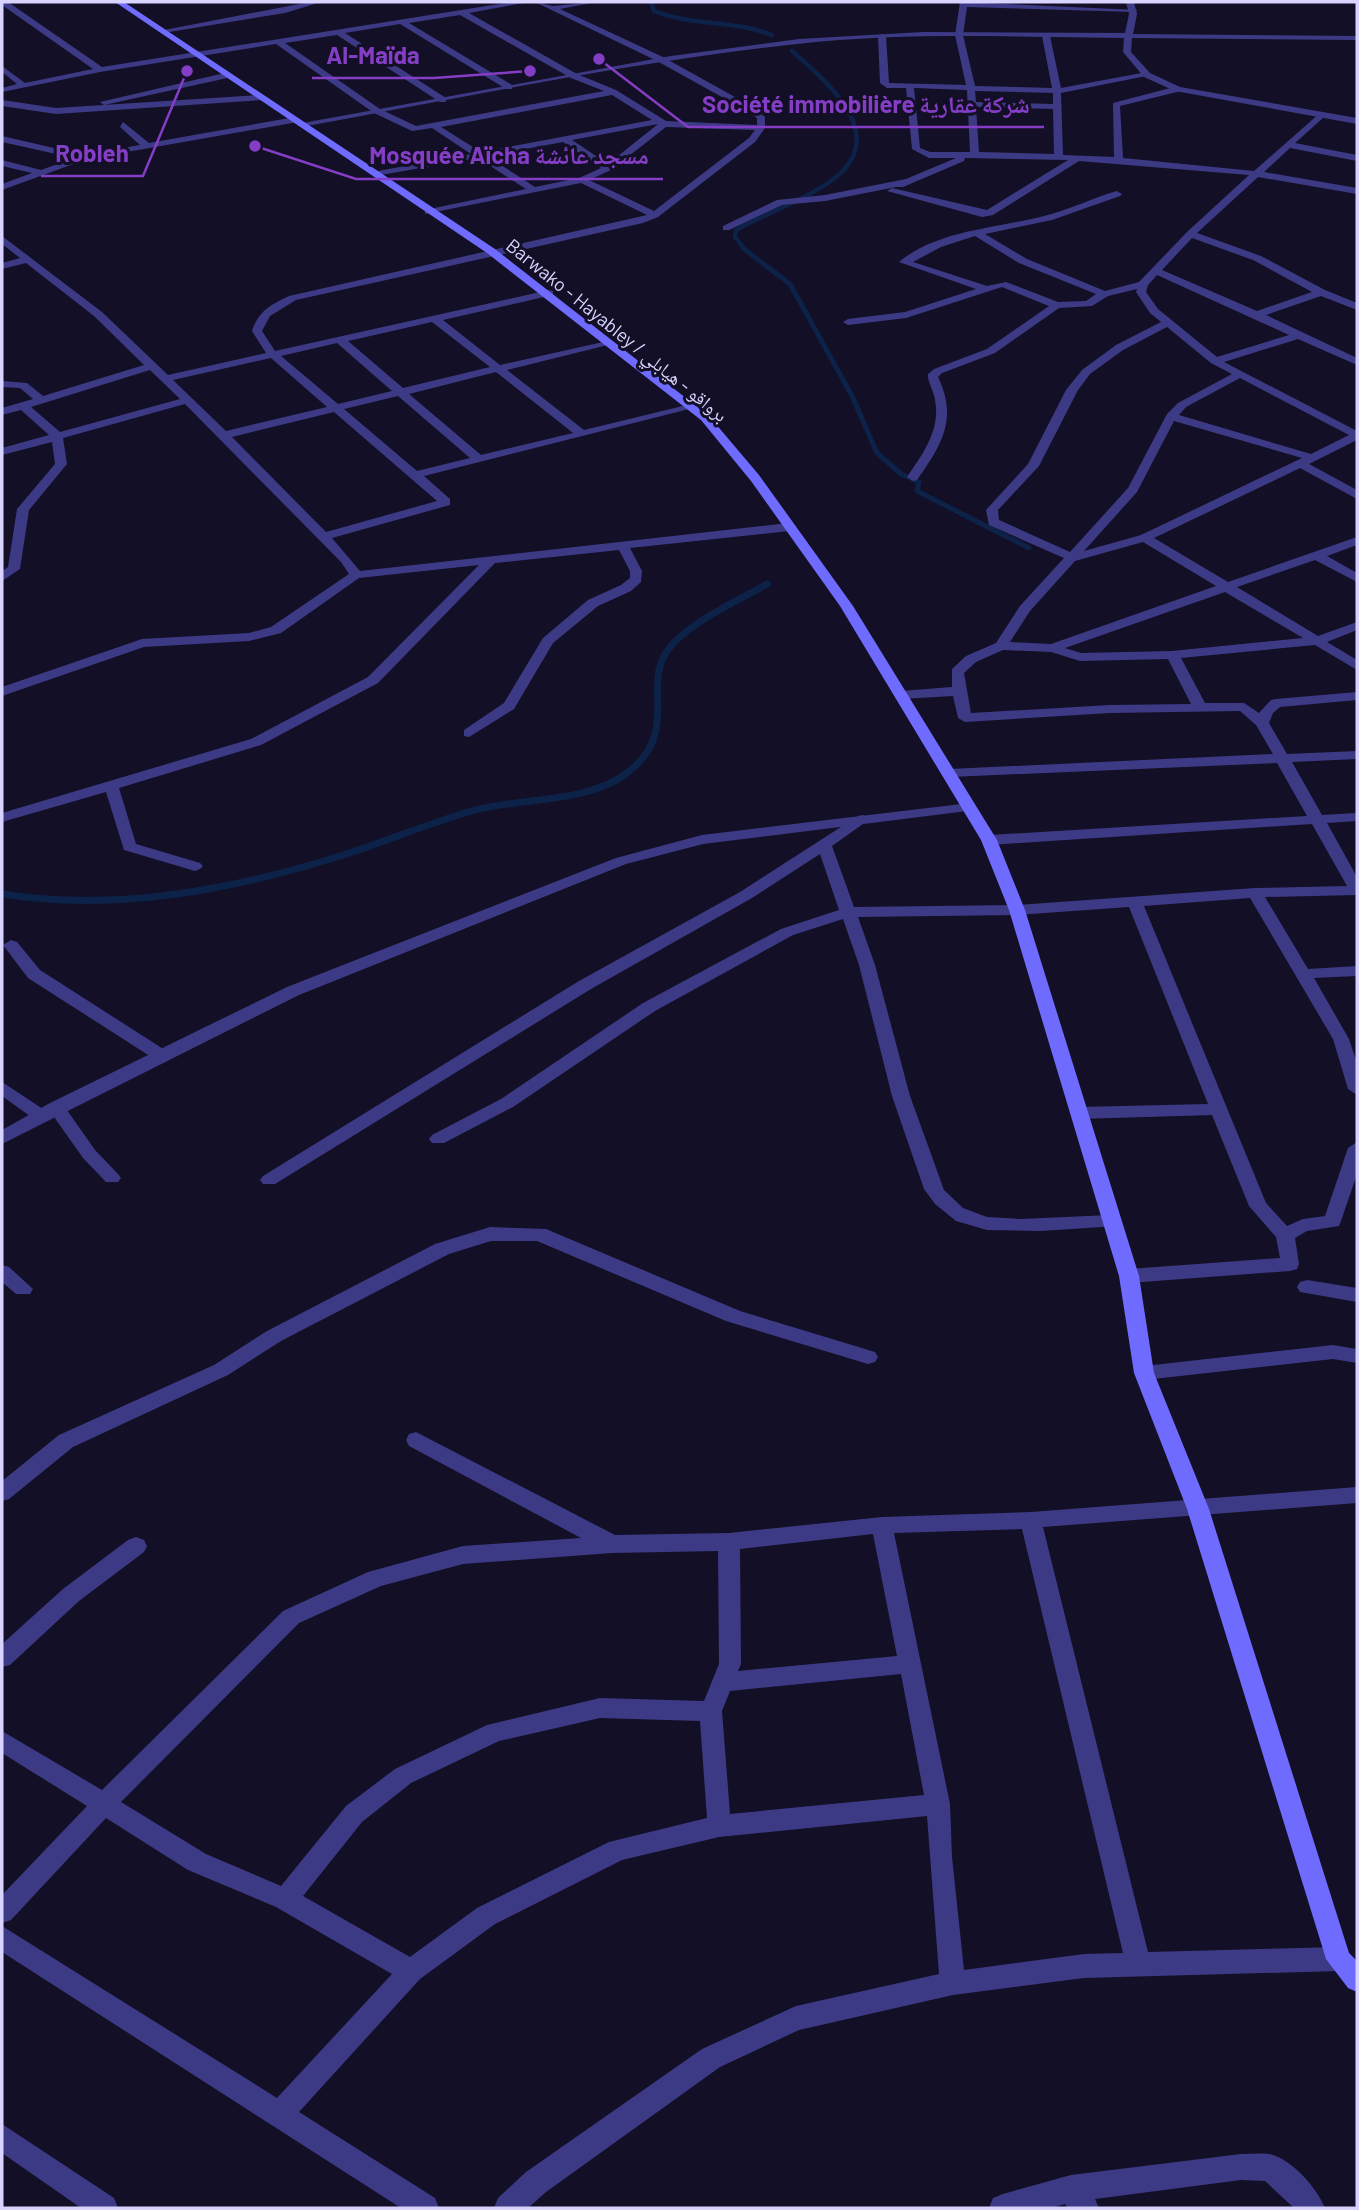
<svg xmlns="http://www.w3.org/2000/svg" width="1359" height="2210" viewBox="0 0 1359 2210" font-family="Barlow,'Noto Naskh Arabic',sans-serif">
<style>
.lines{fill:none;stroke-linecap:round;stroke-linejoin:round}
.stream-far2{stroke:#0c2248;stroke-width:4.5}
.stream-far1{stroke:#0c2248;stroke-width:5}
.stream{stroke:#0c2248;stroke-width:7}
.minor{fill:#3d3a85;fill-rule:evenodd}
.tertiary{fill:#3d3a85;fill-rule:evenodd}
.secondary{fill:#6f6bff;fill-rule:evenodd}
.labels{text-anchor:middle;stroke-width:6;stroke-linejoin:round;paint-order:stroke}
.far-street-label{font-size:19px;fill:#d9d4ff;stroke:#130f26}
.leader{fill:none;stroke:#843dc5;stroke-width:2.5}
.callout-dot{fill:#843dc5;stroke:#130f26;stroke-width:2.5}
.callout-label{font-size:24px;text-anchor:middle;font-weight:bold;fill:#843dc5;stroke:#130f26;stroke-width:6;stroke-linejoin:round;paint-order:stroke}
</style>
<rect width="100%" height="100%" fill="#130f26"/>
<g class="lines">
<path class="stream-far2" d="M651,2l3,9c38,15 80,9 118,24
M745,250l-10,-13 1,-7c30,-17 63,-27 92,-47 66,-44 3,-98 -36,-132"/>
<path class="stream-far1" d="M744,249l46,35 62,112 25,57 24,21 18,8 -2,9 112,57"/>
<path class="stream" d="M2,894c113,18 230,-4 338,-38 45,-14 89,-33 135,-46 49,-13 117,-6 157,-41 44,-38 14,-79 32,-113 16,-30 74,-55 103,-72"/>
<path class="minor" d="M2,2h6l94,65 410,-65h17l-60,11 108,61 39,16 50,31 91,4v-7l-10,-7 -90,-50 -122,-59 18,4 43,-4 -36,7 103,48 90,50 12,10v11l-10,14 -97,75 -15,6 -347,77 -26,16 -8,15 13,20 274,-61 4,1v4l-110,25 57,45 112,-25v4l-105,26 77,60 107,-26 6,3 -273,69 26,23v6l-118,33 28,33 429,-48 6,4 -6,4 -159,17 12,23 -1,11 -10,9 -33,15 -45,37 -39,66 -45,28 -5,-1v-6l40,-27 39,-65 45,-38 33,-15 9,-7v-7l-11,-21 -124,13 -117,120 -117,62 -142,43 17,56 64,19 3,3 -3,3 -5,2 -71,-21 -18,-58 -104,30v-9l249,-74 117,-62 111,-112 -120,13 -78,55 -32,8 -105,6 -142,49v-9l140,-48 107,-6 22,-6 78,-53 -8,-12 -156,-158 -122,34 4,26 -38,46 -9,59 -18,12v-10l6,-4 9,-58 38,-45 -3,-22 -50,13v-7l47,-13 -28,-25 -19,5v-7l31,-9 -13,-11 -18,-1v-6l25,2 16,13 101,-31 -50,-49 -68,-53 -24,6v-6l18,-5 -18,-14v-8l100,76 66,63 98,-22 -14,-22c6,-20 20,-27 37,-35l358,-81 -66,-32 -156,31v-4l101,-21 -48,-31 -103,18 -2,-2 5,-3 93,-17 -39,-26 -20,3 -38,-18 -98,-69 -176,28 -98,20v-4l15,-4 -15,-12v-6l23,17 68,-14 -91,-64zM460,15l111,63 33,13 -188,35 -36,-17 -95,-66 52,-8 103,67h6v-4l-101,-65 55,-9 106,65h6v-4l-103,-62zM612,95l40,25 -171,32 -40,-25zM658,124l-50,40 -36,-24zM666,127l89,3 -6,8 -95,73 -65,-31 22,-10zM563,142l38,26 -22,10 -44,9 -48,-31zM432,322l58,45 -87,21 -55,-47zM337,343l55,48 -54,13 -57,-48zM271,358l56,49 -101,24 -53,-51zM150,370l30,29 -120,33 -29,-25zM496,372l77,61 -92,22 -72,-61zM398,396l72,62 -53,13 -73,-62zM334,412l103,89 -111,31 -94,-95z
M309,2h12l-36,11 -122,20 -4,-2z
M960,2l178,8 -4,2 -167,-5 -4,28 12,51 77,2 -10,-52 4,-2 4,2 11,52 86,-16 4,3 -90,18 2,62 51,2 -1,-54 65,-17 3,5 -61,15 3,52 131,13 66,-58 3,5 -28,25 62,12v6l-67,-13 -26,24 93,16v6l-99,-17 -61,56 64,23 64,34 32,13v7l-36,-14 -55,19 91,43v7l-59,-26 -74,23 133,69v9l-48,24 48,26v9l-57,-31 -146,70 74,44 129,-45v8l-30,11 30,17v9l-42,-22 -78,27 81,49 39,-14v8l-30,12 30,18v10l-42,-25 -134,13 24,45h39l15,10 12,-13 5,-1 81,-7v8l-77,7 -7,6 -4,10 18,31 70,-3v8l-65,3 30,53 35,-2v8l-30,2 30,54v18l-92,2 43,72 49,-3v10l-43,2 35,61 8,24v32l-9,-6 -15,-50 -83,-141 -106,8 122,297 21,23 16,-7 22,-3 23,-68 9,-6v32l-16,47 -2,5 -32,5 -12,7 4,26 -2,5 -7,2 -161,12 -7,-2 -3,-5 3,-5 7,-2 151,-11 -4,-21 -27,-31 -37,-91 -133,4 -9,-6 9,-6 129,-3 -79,-197 -112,8 -159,2 17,48 35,131 34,94 19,18 24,9 34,2 89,-4 7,1 2,5 -2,5 -76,5 -54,-1 -31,-9 -21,-17 -11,-15 -32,-93 -33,-131 -16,-46 -50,16 -138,76 -142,96 -69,36h-12l-3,-4 3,-4 69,-36 142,-96 138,-74 58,-19 -19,-56 -68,44 -161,91 -316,195h-12l-3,-4 3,-4 316,-195 161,-89 118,-76 5,-1 7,4 -38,27 22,61 163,-2 238,-17 92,-2 -35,-62 -323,21 -8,-5 8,-5 318,-19 -30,-53 -327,14 -7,-4 7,-4 323,-15 -17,-29 -16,-14 -130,2 -145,9 -7,-4 -5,-22 -52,3 -7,-4 7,-4 51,-4v-18l14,-13 30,-13 24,-37 44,-48 -75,-33 -3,-15 42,-46 38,-74 16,-20 34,-25 45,-23 -11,-9 -14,-21 1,-3 -29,7 -16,10 -33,2 -64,45 -53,20 -4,4c20,41 4,68 -21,103l-4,1 -6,-4c16,-23 34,-48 28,-77 -1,-9 -8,-19 -7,-26l6,-5 53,-20 62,-43 -47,-19 -96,31 -58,7 -5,-3 5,-3 57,-7 71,-23 -77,-27c38,-32 99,-34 145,-46 25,-6 48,-18 73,-25l5,3 -2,2 -68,24 -67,14 42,25 78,32 34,-9 48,-50 62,-57 -170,-14 -86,54 -11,2 -95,-26 5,-3 95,22 81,-50 -103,-2 -1,3 -61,26h-7l-71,14 -43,4 -53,25h-6v-4l54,-26 48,-5 81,-16 50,-21h-27l-17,-9 -6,-61h-19l-7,-5 -2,-47 4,-2 4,2 3,47 77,2 -11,-50zM914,88l53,2 3,62h-40l-10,-4zM975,91l78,2v11l-77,-2zM976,107l77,2 1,45 -75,-2zM975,236l44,27 77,31 -10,7 -28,1 -52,-20 -19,4 -74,-24 28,-15zM1192,238l61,22 59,32 -55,19 -95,-41zM1157,275l132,60 -72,22 -59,-48 -12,-17 2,-7zM1167,327l44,36 21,11 -54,29 -11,11 -39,74 -58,64 -71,-32 -1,-10 41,-44 39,-76 12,-16 33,-24zM1240,378l109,57 -38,19 -132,-39 7,-8zM1174,421l128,37 -161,77 -57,16 53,-59zM1143,542l73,44 -165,58 -41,-2 20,-31 45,-50zM1225,592l78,46 -131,13 -91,2 -16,-5zM1003,650l48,2 29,9 88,-2 23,45 -81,1 -139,8 -7,-40 12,-11z
M229,72l3,5 -128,28 -4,-3z
M260,95l3,5 -207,14 -54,-8v-6l54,8z
M295,117l3,5 -211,37 -85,31v-6l30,-11 -30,-7v-6l39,10 33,-12 -72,-16v-6l82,19 56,-10 -20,-18 3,-5 26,21z
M11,940l6,2 23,28 128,82 3,4 -3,4h-12l-128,-82 -25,-33z
M2,1082l44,29 3,4 -3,4h-12l-32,-23z
M56,1101l6,2 33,47 23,24 3,4 -3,4h-12l-23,-24 -36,-51z
M490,1227l56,2 194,82 135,41 3,5 -3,5 -7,2 -142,-43 -189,-80h-46l-42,13 -168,87 -53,34 -155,72 -64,52 -7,2v-20l57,-46 155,-70 53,-34 168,-87z
M2,1265l7,2 24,22 -3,5h-14l-14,-12z
M1307,1280l50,8v14l-57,-10 -3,-5 3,-5z
M1333,1345l24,4v14l-24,-4 -189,21 -7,-2 -3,-5 3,-5 7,-2z
M416,1432l199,103 114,-2 153,-16 149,-5 326,-25v16l-314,24 105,425 191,-5 9,4 4,8 -4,8 -9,4 -255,7 -131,17 -154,35 -79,37 -174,125 -18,16h-34l4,-10 28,-26 176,-123 94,-43 143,-32 -12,-158 -208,21 -97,23 -127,64 -75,55 -121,133 136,86 4,10h-38l-399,-256v-26l275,172 115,-124 -116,-67 -88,-37 -82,-52 -95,102 -9,3v-28l85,-89 -85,-53v-22l100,59 181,-179 85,-39 95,-26 118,-8 -172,-92 -3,-6 3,-6zM1022,1529l101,424 -39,1 -120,16 -12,-113 -2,-53 -56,-271zM873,1534l24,122 -159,15 3,-7 -1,-115zM718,1551l1,113 -15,37 -104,-3 -113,27 -92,44 -49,37 -65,80 -75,-32 -85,-52 178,-179 82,-37 82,-22 149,-11zM901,1674l23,121 -194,19 -8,-103 8,-20zM600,1718l100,3 7,97 -98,24 -132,66 -67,49 -107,-61 59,-74 49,-39 88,-42z
M136,1537l8,3 3,6 -3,6 -65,49 -69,64 -8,2v-23l61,-55 65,-49z
M2,2124l112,74 4,10h-37l-79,-55z
M1241,2154c9,0 19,-1 28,0 23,5 48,34 56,54h-31l-29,-27 -24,-1 -146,19 4,9h-31l-3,-4 -14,4h-62l4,-10 10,-4 68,-19z"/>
<path class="tertiary" d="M1126,2h8l3,12 -4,20 224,2v4l-225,-2 -1,14 19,21 30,14 177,31v6l-182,-33 -31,-14 -21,-25 1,-14c-108,-1 -219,-6 -327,6 -167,18 -331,53 -496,83l-4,-3 374,-68 128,-17 124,-7 202,1 4,-19z
M970,803l5,1v6l-272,34 -77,20 -327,131 -297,149v-14l48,-27 237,-116 329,-129 86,-23z"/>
<path class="secondary" d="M115,2h9l371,247 214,167 50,59 94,131 144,234 28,70 114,366 15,97 55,136 140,444 8,8v31l-9,-4 -22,-29 -139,-450 -53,-136 -15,-97 -110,-366 -28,-70 -141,-234 -89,-125 -50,-61 -214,-167z"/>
</g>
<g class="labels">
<g class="far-street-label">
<text transform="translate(617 330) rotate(39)" y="7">Barwako - Hayabley / برواقو - هيابلي</text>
</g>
</g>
<path class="leader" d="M530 71L434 78H312M599 59L688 127H1044M187 71L143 176H41M255 146L356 179H663"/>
<g class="callout-dot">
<circle cx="530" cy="71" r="7"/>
<circle cx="599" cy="59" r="7"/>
<circle cx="187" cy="71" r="7"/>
<circle cx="255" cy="146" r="7"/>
</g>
<g class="callout-label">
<text x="373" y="64">Al-Maïda</text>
<text x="866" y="113">Société immobilière شركة عقارية</text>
<text x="92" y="162">Robleh</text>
<text x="509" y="164">Mosquée Aïcha مسجد عائشة</text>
</g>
<rect width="1359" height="2210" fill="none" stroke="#d9d4ff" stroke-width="7"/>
</svg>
